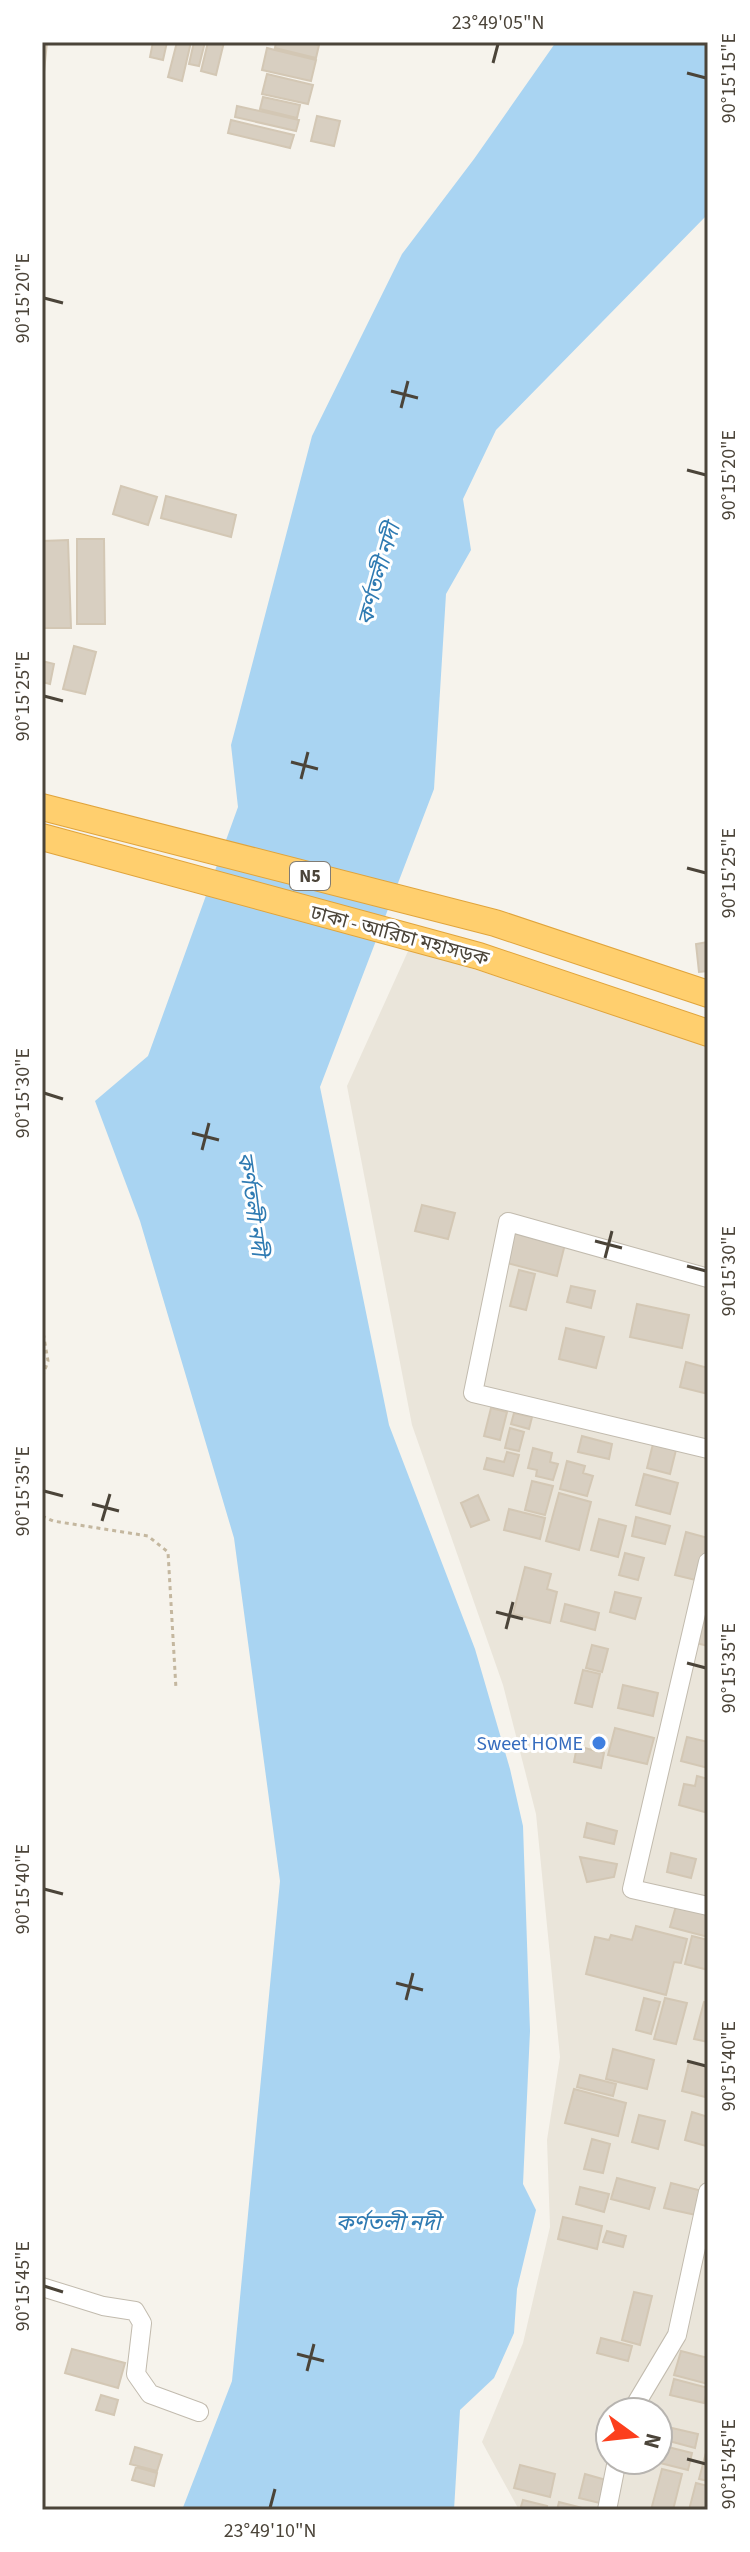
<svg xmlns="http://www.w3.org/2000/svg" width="750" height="2552" viewBox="0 0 750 2552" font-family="'Source Sans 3','Noto Sans Bengali',sans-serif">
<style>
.residential{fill:#eae5da;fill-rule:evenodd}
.water{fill:#a9d4f2}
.building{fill:#d8cfc1;stroke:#d3c7b4;stroke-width:2}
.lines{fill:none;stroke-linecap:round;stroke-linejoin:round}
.minor-casing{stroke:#c2bbae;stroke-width:20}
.highway-casing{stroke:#e0a43c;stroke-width:28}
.path{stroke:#c4b79f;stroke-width:3;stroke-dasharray:4 4;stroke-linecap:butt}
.minor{stroke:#fff;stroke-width:18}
.highway{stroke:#ffcf6e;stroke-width:26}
.ticks{fill:none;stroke:#4b4439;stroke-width:3}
.shop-dot{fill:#3f7fe0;stroke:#fff;stroke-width:3}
.labels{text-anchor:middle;stroke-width:6;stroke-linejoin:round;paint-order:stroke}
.shield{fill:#fff;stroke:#817c74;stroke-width:2}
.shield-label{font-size:18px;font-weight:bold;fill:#4b4439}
.street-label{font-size:20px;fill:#4b4439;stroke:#fff}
.shop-label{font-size:20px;fill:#366cbe;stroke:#fff;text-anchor:end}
.water-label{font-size:22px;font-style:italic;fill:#2e7ab2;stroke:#fff}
.neatline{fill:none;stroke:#4b4439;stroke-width:3}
.ticks-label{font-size:20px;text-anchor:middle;fill:#4b4439}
</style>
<rect width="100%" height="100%" fill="#f6f3ec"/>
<path class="residential" d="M409,949l299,93v1468h-189l-37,-68 41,-99 27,-116 -3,-87 13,-83 -24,-243 -33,-129 -91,-260 -65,-339zM610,2412h48v48h-48z"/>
<path class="water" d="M556,42h152v172l-212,216 -33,69 8,51 -25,44 -12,195 -114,298 69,338 86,224 35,120 13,57 7,205 -7,153 13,26 -19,79 -3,44 -20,45 -34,32 -6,100h-272l50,-129 48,-500 -46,-343 -94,-317 -45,-120 53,-45 90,-249 -7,-62 81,-309 90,-182 72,-95z"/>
<path class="building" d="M42,42h5l-3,30 -2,-1z
M153,42h14l-4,18 -13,-3z
M177,42h14l-9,39 -14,-4z
M194,42h11l-6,24 -10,-2z
M208,42h16l-8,33 -15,-4z
M276,42h28l15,3 -3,13 -41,-10z
M267,48l49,12 -5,21 -49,-11z
M267,74l46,11 -5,19 -46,-10z
M263,97l37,8 -3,13 -37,-9z
M237,106l62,14 -3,11 -61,-14z
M317,116l23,5 -6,25 -23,-5z
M231,120l63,15 -4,13 -62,-15z
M121,486l36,11 -9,28 -35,-11z
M166,496l70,19 -5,22 -70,-19z
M77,539h27l1,85h-28z
M68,540l3,88h-29v-87z
M74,646l22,6 -11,42 -22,-5z
M42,661l12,3 -4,20 -8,-2z
M708,942v29l-9,1 -3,-28z
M422,1205l33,8 -7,26 -33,-8z
M515,1232l50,12 -8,32 -50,-13z
M519,1270l16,4 -9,36 -16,-4z
M571,1286l24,5 -4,17 -24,-6z
M637,1304l52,11 -7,33 -52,-11z
M566,1328l38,9 -8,31 -37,-9z
M686,1362l22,6v26l-28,-7z
M491,1408l16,4 -7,28 -16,-4z
M514,1413l18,4 -3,12 -18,-5z
M510,1428l14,4 -5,19 -14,-3z
M582,1436l30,8 -3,15 -31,-7z
M653,1444l23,6 -6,24 -23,-6z
M533,1448l19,5 -2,9 8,2 -5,16 -17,-4 1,-6 -9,-2z
M507,1452l12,3 -6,21 -29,-7 3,-11 17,4z
M567,1461l18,5 -2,7 10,3 -6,20 -27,-7z
M644,1474l34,9 -8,31 -34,-9z
M532,1481l21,5 -8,29 -20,-5z
M559,1493l32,9 -12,48 -33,-9z
M478,1495l11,25 -18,7 -10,-24z
M509,1509l36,9 -5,21 -36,-9z
M636,1517l34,9 -5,18 -33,-8z
M599,1519l27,7 -8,31 -27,-7z
M686,1532l22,6v12l-8,31 -25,-6z
M625,1553l19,5 -6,22 -19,-5z
M525,1567l26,7 -4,15 10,3 -7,31 -37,-9z
M615,1592l26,6 -6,21 -25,-7z
M565,1604l34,9 -4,17 -34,-9z
M703,1612l5,1v33l-12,-3z
M592,1645l16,4 -6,23 -16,-4z
M583,1670l17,4 -8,33 -17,-4z
M623,1685l35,8 -5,23 -35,-8z
M615,1728l39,10 -7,26 -39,-9z
M687,1737l21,5v26l-27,-7z
M577,1746l27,7 -3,15 -27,-6z
M697,1776l11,3v34l-29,-8 5,-21 11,2z
M587,1823l30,8 -3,13 -30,-7z
M671,1853l25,6 -5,19 -24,-6z
M580,1857l37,7 -3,13 -27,5z
M676,1906l32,8v23l-38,-10z
M636,1926l51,13 -6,24 -7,-1 -8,33 -80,-21 9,-37 14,3 2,-5 21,5z
M692,1936l16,4v30l-23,-6z
M644,1998l16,4 -9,32 -15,-4z
M665,1998l22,5 -11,41 -22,-5z
M704,2002l4,1v39l-14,-3z
M613,2049l41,11 -7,29 -41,-10z
M689,2062l19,5 -3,30 -23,-6z
M580,2075l36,9 -3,12 -36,-9z
M574,2089l52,14 -8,33 -53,-13z
M692,2112l16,5 -2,29 -21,-6z
M639,2115l26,6 -7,28 -26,-7z
M592,2139l18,5 -7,29 -19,-4z
M617,2178l38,10 -6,21 -38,-10z
M671,2183l31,8 -6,24 -32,-7z
M580,2187l29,7 -5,18 -28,-8z
M563,2217l39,9 -5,23 -39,-10z
M607,2231l19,5 -3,11 -20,-5z
M634,2292l18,4 -12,49 -18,-5z
M601,2338l31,8 -4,15 -31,-8z
M72,2349l53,14 -7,25 -53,-15z
M681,2351l27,7v26l-34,-9z
M674,2379l34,9 -4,15 -34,-8z
M101,2395l17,5 -4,15 -18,-5z
M672,2428l26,6 -3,14 -26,-7z
M664,2446l28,7 -4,17 -28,-7z
M135,2447l27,8 -5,16 -27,-7z
M707,2449h1v32l-9,-2z
M520,2465l35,9 -5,23 -36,-9z
M136,2467l21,6 -3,13 -22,-6z
M662,2469l20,5 -9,36h-22z
M585,2474l21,6 -6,23 -21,-5z
M696,2483l12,3v24h-19z
M523,2500l24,6 -1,4h-26z
M559,2502l31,8h-33z"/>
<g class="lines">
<defs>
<path id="minor" d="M708,1278l-200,-56 -35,171 235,56
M708,1562l-76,327 76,17
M42,2287l61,19 32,5 7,12 -6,51 14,20 49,18
M631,2412l46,-77 31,-143
M607,2510l10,-50"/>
<path id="highway" d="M42,807l453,116 213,71
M42,837l437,119 229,77"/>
</defs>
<use href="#minor" class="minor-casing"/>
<use href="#highway" class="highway-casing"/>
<path class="path" d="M42,1326l6,35 -6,17
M42,1516l11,5 95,15 20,16 8,137"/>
<use href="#minor" class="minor"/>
<use href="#highway" class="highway"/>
</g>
<path class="ticks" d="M493,63l5,-19M687,73l19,5M44,298l19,5M391,391l27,7M401,408l7,-27M687,470l19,5M44,696l19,5M291,762l27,7M301,779l7,-27M687,868l19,5M44,1093l19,6M192,1133l27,7M202,1150l7,-27M595,1241l27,7M605,1258l7,-27M687,1266l19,5M44,1491l19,5M92,1504l27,7M102,1521l8,-27M496,1612l27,7M506,1629l7,-27M687,1663l19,5M44,1889l19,5M396,1983l27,7M406,2000l7,-27M687,2061l19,5M44,2286l19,6M297,2354l27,7M307,2371l7,-27M687,2459l19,5M270,2508l5,-19"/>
<circle class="shop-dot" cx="599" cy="1743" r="8"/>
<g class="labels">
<rect class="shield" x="290" y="862" width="40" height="28" rx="6"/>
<g class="shield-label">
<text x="310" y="882">N5</text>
</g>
<g class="street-label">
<text transform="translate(400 935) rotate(15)" y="7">ঢাকা - আরিচা মহাসড়ক</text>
</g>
<g class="shop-label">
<text x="583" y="1750">Sweet HOME</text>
</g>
<g class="water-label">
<text transform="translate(378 574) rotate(-74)" y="8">কর্ণতলী নদী</text>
<text transform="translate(253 1204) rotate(82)" y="8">কর্ণতলী নদী</text>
<text x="388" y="2230">কর্ণতলী নদী</text>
</g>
</g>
<rect width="750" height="2552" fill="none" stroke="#ffffff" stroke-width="88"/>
<g transform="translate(634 2436) rotate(105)"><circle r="38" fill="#ffffff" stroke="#b7b4b0" stroke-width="2"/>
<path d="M0-6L14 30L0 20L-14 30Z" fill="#fc3f1d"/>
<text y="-12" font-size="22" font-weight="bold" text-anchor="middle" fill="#4b4439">N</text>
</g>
<rect x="44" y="44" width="662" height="2464" class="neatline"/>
<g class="ticks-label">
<text x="498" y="29">23°49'05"N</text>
<text transform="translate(728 78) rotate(-90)" y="7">90°15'15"E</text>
<text transform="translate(22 298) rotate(-90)" y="7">90°15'20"E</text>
<text transform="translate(728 475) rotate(-90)" y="7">90°15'20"E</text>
<text transform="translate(22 696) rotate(-90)" y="7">90°15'25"E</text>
<text transform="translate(728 873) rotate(-90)" y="7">90°15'25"E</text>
<text transform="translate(22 1093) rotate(-90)" y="7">90°15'30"E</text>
<text transform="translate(728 1271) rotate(-90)" y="7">90°15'30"E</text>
<text transform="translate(22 1491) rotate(-90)" y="7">90°15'35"E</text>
<text transform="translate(728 1668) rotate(-90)" y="7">90°15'35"E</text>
<text transform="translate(22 1889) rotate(-90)" y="7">90°15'40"E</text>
<text transform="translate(728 2066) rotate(-90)" y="7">90°15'40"E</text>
<text transform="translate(22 2286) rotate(-90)" y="7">90°15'45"E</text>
<text transform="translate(728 2464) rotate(-90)" y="7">90°15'45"E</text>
<text x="270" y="2537">23°49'10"N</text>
</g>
</svg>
